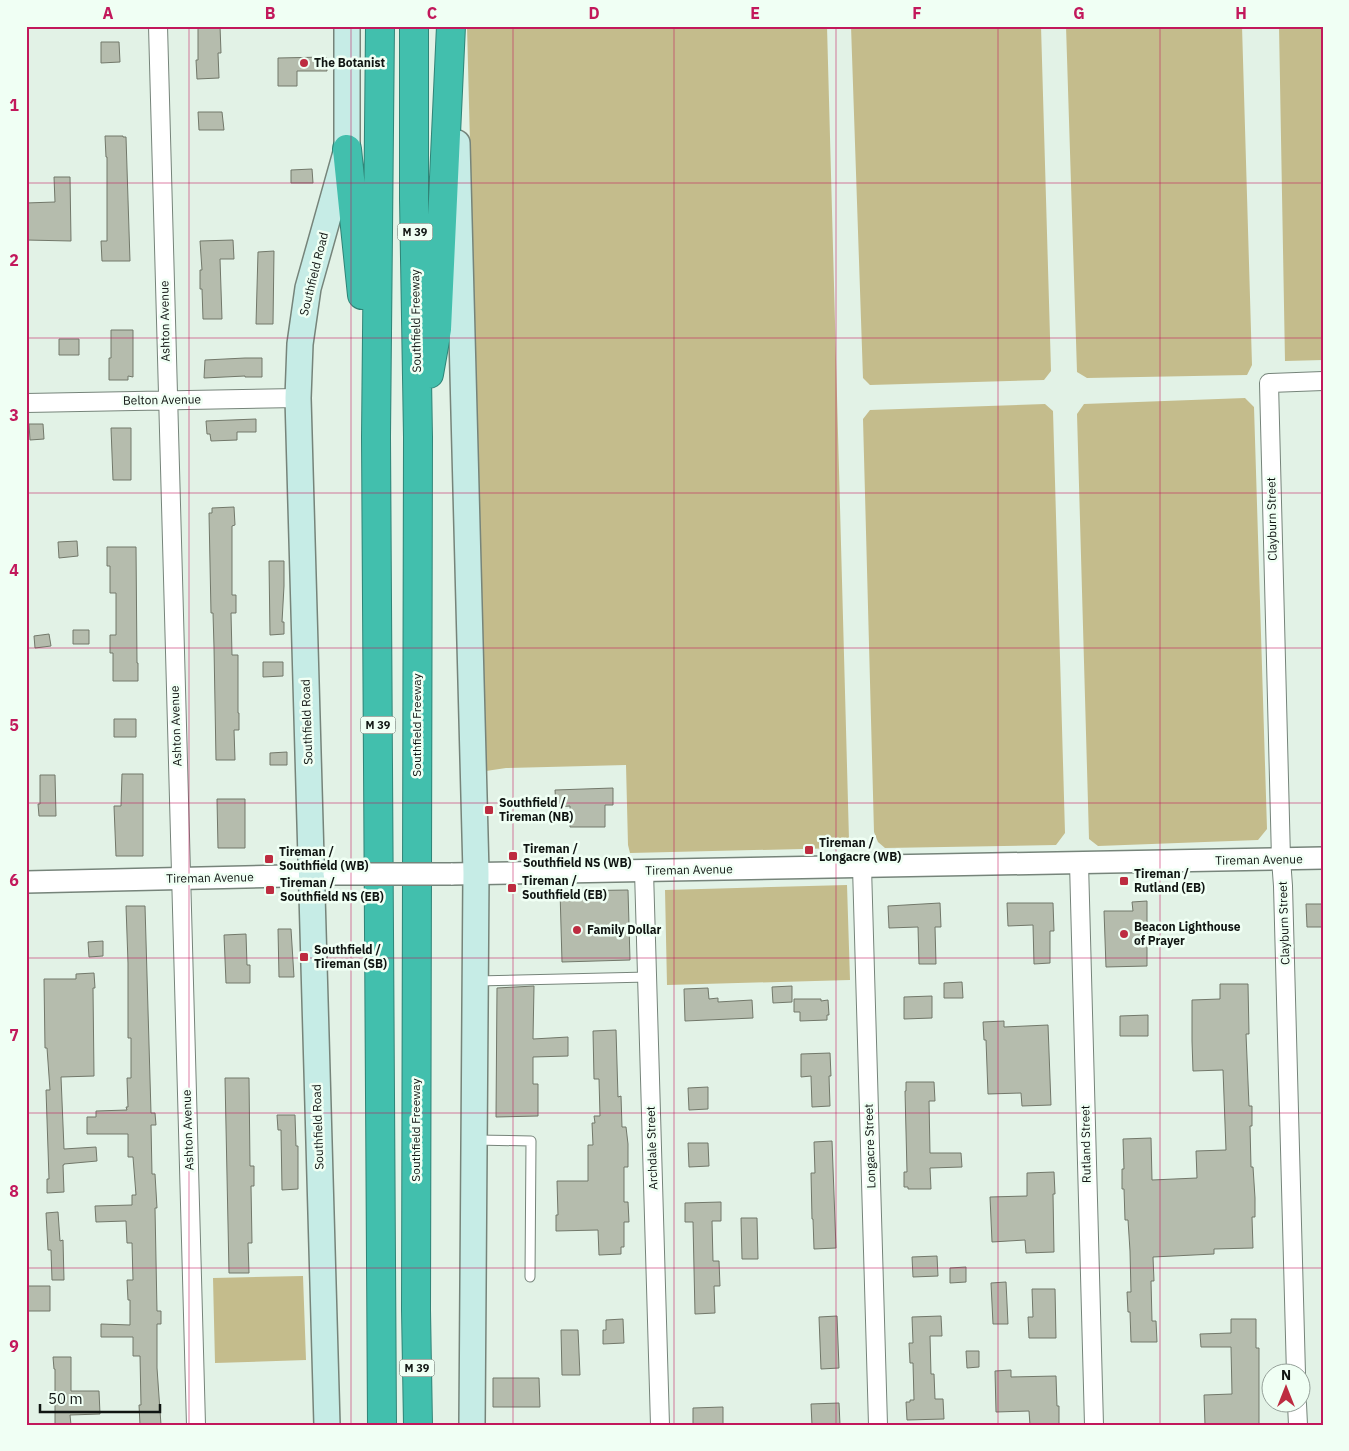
<svg xmlns="http://www.w3.org/2000/svg" width="1349" height="1451" viewBox="0 0 1349 1451" font-family="'IBM Plex Sans',sans-serif">
<style>
.green{fill:#c4bc8c}
.building{fill:#b5bcad;stroke:#72786a}
.lines{fill:none;stroke-linecap:round;stroke-linejoin:round}
.service-casing{stroke:#76847a;stroke-width:11}
.minor-casing{stroke:#76847a;stroke-width:20}
.tertiary-casing{stroke:#76847a;stroke-width:24}
.secondary-casing{stroke:#76847a;stroke-width:28}
.motorway-casing{stroke:#308477;stroke-width:30}
.service{stroke:#fff;stroke-width:9}
.minor{stroke:#fff;stroke-width:18}
.tertiary{stroke:#fff;stroke-width:21}
.secondary{stroke:#c6ece6;stroke-width:25}
.motorway{stroke:#42bfad;stroke-width:28}
.tertiary-bridge-casing{stroke:#76847a;stroke-width:24;stroke-linecap:butt}
.tertiary-bridge{stroke:#fff;stroke-width:21}
.grid{fill:none;stroke:#c2185b;stroke-width:1;stroke-opacity:0.55}
.poi-dot{fill:#bd2c40;stroke:#f0fff4;stroke-width:2}
.labels{text-anchor:middle;stroke-width:5;stroke-linejoin:round;paint-order:stroke}
.shield{fill:#f0fff4;stroke:#535b56;stroke-width:1}
.shield-label{font-size:11px;font-weight:bold;fill:#101512}
.poi-label{font-size:12px;font-weight:bold;fill:#101512;stroke:#f0fff4;text-anchor:start}
.street-label{font-size:12px;fill:#101512;stroke:#f0fff4}
.neatline{fill:none;stroke:#c2185b;stroke-width:2}
.grid-label{font-size:16px;text-anchor:middle;font-weight:bold;fill:#c2185b}
</style>
<rect width="100%" height="100%" fill="#e2f2e6"/>
<path class="green" d="M467,26h360l22,814 -7,8 -212,5 -2,-8 -2,-80 -120,3 -20,3z
M851,26h190l10,345 -7,9 -174,5 -7,-7z
M1066,26h176l10,339 -5,10 -160,3 -10,-6z
M1279,26h44v334l-38,1z
M1245,398l9,9 13,422 -9,11 -160,6 -9,-7 -12,-425 7,-10z
M1045,404l8,7 12,422 -9,12 -171,3 -7,-6 -4,-10 -11,-413 7,-9z
M847,885l3,95 -183,5 -2,-95z
M303,1276l3,84 -91,3 -2,-85z"/>
<path class="building" d="M198,26h22l1,27h-3l1,25 -22,1 -1,-19h2z
M101,42h18l1,20 -19,1z
M326,57l1,14h-30v15h-19v-28z
M198,112h24l2,18h-25z
M105,136h18v1h3l4,124h-28l-1,-20h6v-84h-1z
M312,169l1,14h-22v-13z
M54,177h16l1,64 -45,-1v-37l29,-1z
M233,240l1,19h-14l2,60h-19l-1,-30h-2v-19h2l-2,-29z
M274,251l-1,73h-17l2,-72z
M111,330h22v47l-5,-1v4h-19v-22h2z
M59,339h20v16h-20z
M245,358h17v19h-17v-1l-41,2 1,-18z
M256,419v13h-19v8l-26,1 -1,-7h-3l-1,-13z
M29,424h14l1,15 -14,1z
M111,428h20v52h-18z
M234,507l1,18 -3,1v69h4v18h-5l1,42h6v58h1v17h-5l1,30h-19l-2,-113 -1,-34h-2l-2,-100h3v-5z
M77,541l1,15 -19,2 -1,-16z
M107,547h29l1,116h1v18h-25v-28h-3v-18h6v-42h-6v-27h-3z
M269,561h15v25l-2,36h2v12l-14,1z
M73,630h16v14h-16z
M49,634l2,12 -16,2 -1,-12z
M263,662h20v14l-20,1z
M114,719h22v18h-22z
M287,752v13h-17v-12z
M122,774h21v82h-27l-2,-50h7z
M40,775h15l1,41h-17l-1,-12h2z
M613,788v17h-8v22h-35v-21l-14,1 -1,-17z
M217,799h28v49h-27z
M628,890l2,70 -68,2 -2,-71z
M1147,901v65l-41,1 -2,-56h29l-1,-9z
M940,903l1,24h-6l1,37h-17l-1,-37 -29,1 -1,-22z
M1007,903h46l1,28h-4v32l-16,1 -1,-39 -25,1z
M1306,904h17v23h-16z
M126,906h19l6,207h4l1,12h-5l1,49h3l2,34h-2l2,103h4v13h-4v44l4,57h-21l-1,-20h2l-1,-49h-7v-19h-32v-13l29,1v-25h-2l-1,-20h6l-1,-37h-5l-1,-22 -30,1 -1,-16 37,-1v-10h4l-3,-38h-5v-23h-41v-17h9v-6l31,-1 -1,-3h2l-1,-29h4v-40h-3v-75z
M278,929h13l3,48h-15z
M246,934l1,31h3v18h-24l-2,-48z
M103,941v15l-14,1 -1,-15z
M94,973l1,15h-2l1,88 -33,1 3,72 32,-2 1,14 -33,3v1h-1l1,27 -17,1v-14h2l-3,-89h4l-3,-42h-2l-1,-69h32v-5z
M962,982l1,16h-19v-15z
M1220,984h28l1,50h-3l3,72h3v20h-2l1,41h2l2,31v19h-3l1,31 -39,1v5l-61,3 1,24h-3l1,40h4l1,21h-26l-1,-30h-2l-1,-20h4l-1,-41 -2,-31h-3l-1,-31h-2v-20h2l-1,-30 28,-1 1,42 45,-2 -1,-27 30,-1 -3,-80 -30,1 -1,-30v-41l28,-1z
M534,986l-1,53 35,-2v19l-35,1v27h5v32l-42,1 1,-129z
M792,986v16l-19,1 -1,-16z
M708,988l1,11 9,-1v4l34,-2 1,18 -68,3 -1,-32z
M932,996v22l-28,1v-22z
M794,999h27v2l7,-1 1,15h-2v5l-27,1v-9h-6z
M1148,1015v21h-28v-20z
M1004,1021v6l44,-2 3,80 -29,1 -1,-13 -33,1 -2,-54h-2l-1,-18z
M616,1030l2,67 3,-1 1,31h4l2,17v23h-4v35h4l1,20h-5v25h-3v7l-22,1 -1,-25 -42,1v-16h2l-1,-34h31v-36h5l-1,-22h3l-1,-7h6l-1,-37h-5l-1,-48z
M830,1053l1,23h-2l1,30 -18,1 -1,-31 -10,1v-23z
M225,1078h24l1,88h4v20h-3l1,57h-4l1,30h-20z
M906,1082h28l1,19h-6l1,52h31l1,14 -32,1 1,21h-23v-2h-4v-15h3l-2,-81h1z
M708,1087v22l-19,1 -1,-22z
M277,1115h18l1,31h2v43l-16,1 -1,-60h-3z
M832,1141l4,107 -22,1 -1,-30h-1l-1,-46h4l-1,-31z
M688,1143h20l1,23 -20,1z
M1054,1172l1,22h-2l1,58 -28,1 -1,-13 -33,2 -2,-45 37,-1v-23z
M721,1202v19h-9l1,40h6l1,25h-6l1,27 -20,1 -2,-92h-8v-19z
M58,1212l2,29 3,-1 1,40h-12l-1,-30h-3l-2,-37z
M741,1218h16l1,41h-16z
M937,1256l1,20 -25,1 -1,-20z
M966,1267v15l-16,1v-15z
M1006,1282l2,42h-15l-2,-41z
M26,1286h24v25h-24z
M1032,1289h23l1,49h-27l-1,-21h5z
M837,1316l2,52 -18,1 -2,-52z
M941,1316l1,20h-12l1,38h3l1,25h8l1,20 -37,1 -1,-18h4v-2h4l-1,-37h-3l-1,-20h4l-1,-26z
M623,1319l1,24 -21,1v-14h3v-10z
M1231,1319h25v29h3v77h-54l-1,-30 28,-1 -1,-47h-30l-1,-13 31,-1z
M561,1330h17l2,45h-18z
M966,1351h13v16l-12,1z
M53,1357h18v34h28l1,23 -30,1 1,10h-16v-56h-1z
M1011,1370v7l45,-1 1,30h2v19h-29l-1,-14 -33,1 -1,-41z
M493,1378h46l1,29h-47z
M839,1403l1,22h-28l-1,-21z
M723,1407v18h-30v-17z"/>
<g class="lines">
<defs>
<path id="service" d="M476,981l172,-4
M475,1140l56,1 -1,136"/>
<path id="minor" d="M158,26l38,1399
M26,403l272,-5
M1079,863l15,562
M862,867l16,558
M644,871l16,554
M1296,1374l-13,-488 -2,-27 -12,-476 54,-2
M1297,1404l1,21"/>
<path id="tertiary" d="M451,874l872,-16
M26,882l301,-7"/>
<path id="secondary" d="M457,143l19,730 -4,552
M327,1425l-29,-1027 2,-54 8,-56 39,-139v-123"/>
<path id="motorway" d="M380,26l-4,411 6,988
M414,26v173l4,238 -2,873 2,115
M347,149l15,146
M429,374l8,-45 14,-303"/>
</defs>
<use href="#service" class="service-casing"/>
<use href="#minor" class="minor-casing"/>
<use href="#tertiary" class="tertiary-casing"/>
<use href="#secondary" class="secondary-casing"/>
<use href="#motorway" class="motorway-casing"/>
<use href="#service" class="service"/>
<use href="#minor" class="minor"/>
<use href="#tertiary" class="tertiary"/>
<use href="#secondary" class="secondary"/>
<use href="#motorway" class="motorway"/>
<defs>
<path id="tertiary-bridge" d="M334,874h117"/>
</defs>
<use href="#tertiary-bridge" class="tertiary-bridge-casing"/>
<use href="#tertiary-bridge" class="tertiary-bridge"/>
</g>
<path class="grid" d="M189,26v1399M351,26v1399M513,26v1399M674,26v1399M836,26v1399M998,26v1399M1160,26v1399M26,183h1297M26,338h1297M26,493h1297M26,648h1297M26,803h1297M26,958h1297M26,1113h1297M26,1268h1297"/>
<g class="poi-dot">
<circle cx="304" cy="63" r="5"/>
<rect x="484" y="805" width="10" height="10" rx="2.5"/>
<rect x="804" y="845" width="10" height="10" rx="2.5"/>
<rect x="508" y="851" width="10" height="10" rx="2.5"/>
<rect x="264" y="854" width="10" height="10" rx="2.5"/>
<rect x="1119" y="876" width="10" height="10" rx="2.5"/>
<rect x="507" y="883" width="10" height="10" rx="2.5"/>
<rect x="265" y="885" width="10" height="10" rx="2.5"/>
<circle cx="577" cy="930" r="5"/>
<circle cx="1124" cy="934" r="5"/>
<rect x="299" y="952" width="10" height="10" rx="2.5"/>
</g>
<g class="labels">
<g class="shield">
<rect x="397.5" y="223.5" width="35" height="17" rx="4"/>
<rect x="360.5" y="716.5" width="35" height="17" rx="4"/>
<rect x="399.5" y="1359.5" width="35" height="17" rx="4"/>
</g>
<g class="shield-label">
<text x="415" y="236">M 39</text>
<text x="378" y="729">M 39</text>
<text x="417" y="1372">M 39</text>
</g>
<g class="poi-label">
<text x="314" y="67">The Botanist</text>
<text x="499" y="807">Southfield /<tspan x="499" dy="14">Tireman (NB)</tspan></text>
<text x="819" y="847">Tireman /<tspan x="819" dy="14">Longacre (WB)</tspan></text>
<text x="523" y="853">Tireman /<tspan x="523" dy="14">Southfield NS (WB)</tspan></text>
<text x="279" y="856">Tireman /<tspan x="279" dy="14">Southfield (WB)</tspan></text>
<text x="1134" y="878">Tireman /<tspan x="1134" dy="14">Rutland (EB)</tspan></text>
<text x="522" y="885">Tireman /<tspan x="522" dy="14">Southfield (EB)</tspan></text>
<text x="280" y="887">Tireman /<tspan x="280" dy="14">Southfield NS (EB)</tspan></text>
<text x="1134" y="931">Beacon Lighthouse<tspan x="1134" dy="14">of Prayer</tspan></text>
<text x="587" y="934">Family Dollar</text>
<text x="314" y="954">Southfield /<tspan x="314" dy="14">Tireman (SB)</tspan></text>
</g>
<g class="street-label">
<text transform="translate(314 274) rotate(-76)" y="4">Southfield Road</text>
<text transform="translate(165 321) rotate(-91)" y="4">Ashton Avenue</text>
<text transform="translate(416 321) rotate(-91)" y="4">Southfield Freeway</text>
<text transform="translate(162 400) rotate(-1)" y="4">Belton Avenue</text>
<text transform="translate(1272 519) rotate(-91)" y="4">Clayburn Street</text>
<text transform="translate(307 722) rotate(-92)" y="4">Southfield Road</text>
<text transform="translate(417 725) rotate(-90)" y="4">Southfield Freeway</text>
<text transform="translate(176 726) rotate(-92)" y="4">Ashton Avenue</text>
<text transform="translate(1259 860) rotate(-1)" y="4">Tireman Avenue</text>
<text transform="translate(689 870) rotate(-1)" y="4">Tireman Avenue</text>
<text transform="translate(210 878) rotate(-1)" y="4">Tireman Avenue</text>
<text transform="translate(1284 923) rotate(-92)" y="4">Clayburn Street</text>
<text transform="translate(318 1127) rotate(-92)" y="4">Southfield Road</text>
<text transform="translate(188 1130) rotate(-92)" y="4">Ashton Avenue</text>
<text transform="translate(416 1130) rotate(-90)" y="4">Southfield Freeway</text>
<text transform="translate(1086 1144) rotate(-91)" y="4">Rutland Street</text>
<text transform="translate(870 1146) rotate(-92)" y="4">Longacre Street</text>
<text transform="translate(652 1148) rotate(-92)" y="4">Archdale Street</text>
</g>
</g>
<rect width="1349" height="1451" fill="none" stroke="#f0fff4" stroke-width="55"/>
<g transform="translate(1286 1388)"><circle r="24" fill="#f0fff4" stroke="#96a19a"/>
<path d="M0-4L9 19L0 12L-9 19Z" fill="#bd2c40"/>
<text y="-8" font-size="14" font-weight="bold" text-anchor="middle" fill="#101512">N</text>
</g>
<path d="M40 1404v8h120v-8" fill="none" stroke="#101512" stroke-width="2.5"/>
<text x="48" y="1404" font-size="15" fill="#101512" stroke="#f0fff4" stroke-width="4" paint-order="stroke">50 m</text>
<rect x="28" y="28" width="1294" height="1396" class="neatline"/>
<g class="grid-label">
<text x="108" y="19">A</text>
<text x="270" y="19">B</text>
<text x="432" y="19">C</text>
<text x="594" y="19">D</text>
<text x="755" y="19">E</text>
<text x="917" y="19">F</text>
<text x="1079" y="19">G</text>
<text x="1241" y="19">H</text>
<text x="14" y="111">1</text>
<text x="14" y="266">2</text>
<text x="14" y="421">3</text>
<text x="14" y="576">4</text>
<text x="14" y="731">5</text>
<text x="14" y="886">6</text>
<text x="14" y="1041">7</text>
<text x="14" y="1197">8</text>
<text x="14" y="1352">9</text>
</g>
</svg>
